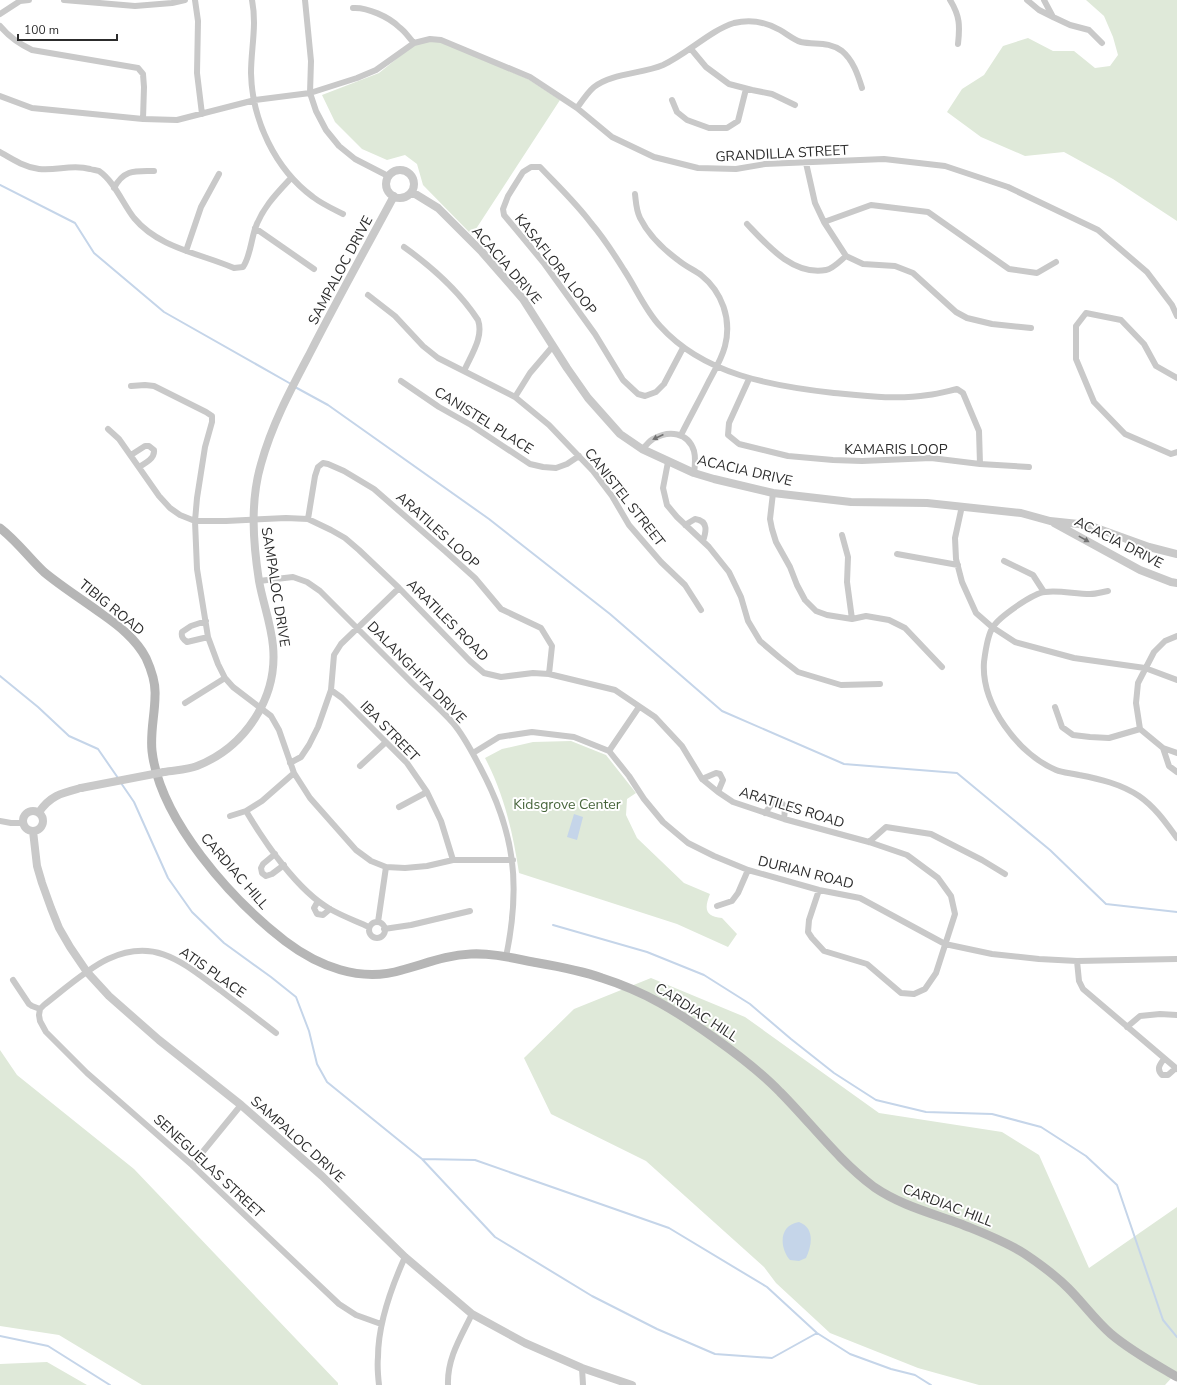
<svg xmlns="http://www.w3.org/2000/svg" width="1177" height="1385" viewBox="0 0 1177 1385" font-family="'Nunito Sans',sans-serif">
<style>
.green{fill:#dfe9d9}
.water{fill:#c5d5e9}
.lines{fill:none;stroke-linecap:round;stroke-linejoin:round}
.stream{stroke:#c5d5e9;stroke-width:2}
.minor{stroke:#c9c9c9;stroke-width:6}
.tertiary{stroke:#c9c9c9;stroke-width:8}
.secondary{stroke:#b6b6b6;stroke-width:9}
.tertiary-bridge{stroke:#c9c9c9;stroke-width:8}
.oneway{fill:#737373}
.labels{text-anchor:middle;stroke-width:4;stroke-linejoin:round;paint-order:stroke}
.street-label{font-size:14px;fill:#2c2c2c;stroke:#fff}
.park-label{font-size:14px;fill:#47653b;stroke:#fff}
</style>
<rect width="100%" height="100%" fill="#fff"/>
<path class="green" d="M1086,0h91v221l-64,-42 -49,-27 -39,4 -44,-19 -34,-25 15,-23 22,-14 19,-29 25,-8 25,13h21l21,17 15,-2 8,-11 -5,-18 -9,-21z
M431,41l10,1 87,37 32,21 -88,135 -49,-50 -6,-21 -12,-9 -18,5 -25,-11 -27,-27 -13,-27 57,-22 36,-29z
M571,741l35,14 30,38 -9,6 -1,16 11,23 47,45 26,11c-6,15 -5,22 12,24l15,16 -9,13 -51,-23 -158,-51c-6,-40 -15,-79 -34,-115l17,-9 31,-7z
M651,978l94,39 134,96 123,19 37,23 50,113 88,-61v165l-12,13h-186l-61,-17 -88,-35 -54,-50 -12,-16 -118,-106 -95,-47 -27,-56 50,-49z
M0,1050l17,25 117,94 204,214v2h-196l-83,-50 -59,-9z
M47,1362l40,23h-87v-21z"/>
<path class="water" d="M574,814l9,3 -6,23 -10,-3z
M799,1222c16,6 13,23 7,36l-7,3 -9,-1c-11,-13 -11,-35 9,-38z"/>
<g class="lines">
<path class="stream" d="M0,185l75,38 19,30 70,59 127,72
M295,387l33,18 161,114 121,95 112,97 122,53 113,9 93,77 56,54 71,8
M0,676l38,31 31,29 29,13 20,29
M121,783l13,19 34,76 24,34 32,31 47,34 25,20 13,34 8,33 10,18 95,77 73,78 97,59 65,33 58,25 57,4 45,-25
M553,925l94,27 57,23 46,29 41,35 43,34 42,27 50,12 66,2 49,13 45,29 31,29 46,135 14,17
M422,1159l53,1 194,68 98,59 50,46 33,21 41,15 24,6 16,10
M0,1336l48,10 62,39"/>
<path class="minor" d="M64,0l71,6 37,-3 13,-3
M195,0l3,21 -1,52 5,41
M252,0c5,26 -1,48 -1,73 1,47 24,96 62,124 9,7 20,12 30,17
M305,0l6,61 -1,32 6,18 10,19 13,16 16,13 33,17
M950,0c10,16 10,26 8,44
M1027,0l12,10 14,7 17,8 19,5 13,13
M1044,0l9,17
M353,8c14,-1 36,9 46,19 6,4 10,11 15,16
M0,14l20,-13 9,-1
M0,26c9,11 19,18 32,24l106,18 5,6 1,13 -1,32
M691,49l15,18 23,17 23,6 20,4 23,11
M0,96l32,12 111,11 34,1 78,-20 55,-7 47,-15 19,-8 38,-27 16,-4 11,1 89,37 47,31 35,29 42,20 44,11 38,1 29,-5 119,-5 61,7 63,21 90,43 49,42 25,33 5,11
M672,100l5,12 10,8 22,8h18l11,-7 8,-32
M577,108c5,-7 11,-16 17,-21 18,-14 48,-13 69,-22 24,-11 48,-35 71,-42 16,-4 32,-1 46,7 7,4 14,10 21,12 15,3 27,-1 41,9 11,9 16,24 20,37
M0,152c12,7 24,15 39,17 18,2 33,-5 51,0 3,1 7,1 9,2 15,10 24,33 35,47 25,30 65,35 100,50l9,-1c7,-10 8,-26 12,-38 7,-21 22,-36 36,-51
M806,163l9,40 9,19 22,34 17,8 32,2 18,7 43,39 11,6 25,6 39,4
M114,188c10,-19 21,-17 40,-17
M635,194c1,8 1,16 5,24 8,16 23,31 38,42 7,6 16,10 23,15 21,17 31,44 24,71 -3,12 -10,24 -16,35 -9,18 -19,36 -28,54
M824,222l47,-17 57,7 81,57 28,4 19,-11
M747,224c20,21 46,52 79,46 7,-1 15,-10 20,-14
M255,228l59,41
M404,247c28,20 55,44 74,73 6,17 -7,35 -14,51
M186,251l15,-44 18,-33
M368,295l27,21 28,30 15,12 77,39 34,28 44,46 19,25 17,29 32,37 24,23 16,25
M683,348l-19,36 -8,8 -11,4 -7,-2 -15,-14 -28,-46 -52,-72 -39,-47 -1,-6 5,-13 15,-24 8,-5h9c17,18 36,36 51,56 12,14 23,31 33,47 12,18 21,40 36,56 44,49 112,60 174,67 31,3 63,7 94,2 10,-1 20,-4 29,-6l6,4 16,38 1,33
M1177,378l-21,-12 -12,-22 -23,-24 -35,-7 -10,13v33l18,43 31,32 46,20 6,-2
M749,379l-20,44 -1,12 11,9 49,12 45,4 29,1 69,-3 49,6 49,3
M401,381l38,26 32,18 59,39 13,3 13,1 11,-4 12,-8
M131,386l14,-1 9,1 52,26 6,4v6l-7,25 -8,51 -2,23 2,48 11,68 10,27 7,14 8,9 38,29 8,14 15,43 16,25 46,52 15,11 15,6 19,1 22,-2 26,-6h60
M515,397l15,-24 23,-27
M108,429l11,10 40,57 11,12 10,7 15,6h31l60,-3 22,1 23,11 14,8 14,12 40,38 71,73 14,12 17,4 32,-4 16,1 66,16 40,27 27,29 20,33 16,13 15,10 51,17 85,23 38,13 31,23 13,18 4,18 -19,59 -11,16 -11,5 -13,-1 -34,-29 -43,-13 -12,-13 -4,-6 1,-12 10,-30
M642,449c4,-3 7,-8 11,-10 16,-9 35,-7 41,12 2,8 1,15 0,22
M131,455l14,-9h4l5,4c1,8 -8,13 -15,17
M668,462l-5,26 4,17 10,12 32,30 20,25 12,25 7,24 12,20 20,17 18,14 43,13 39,-1
M773,493l-3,26 2,10 4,13 14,25 7,18 8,15 11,11 11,4 25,4 14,-3 23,4 16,8 37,39
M962,506l-7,32 1,21 6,23 14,31 16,14 23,15 59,16 71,10 32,12
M308,519l7,-43 3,-9 5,-4 5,1 16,7 30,18 71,62 30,27 26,31 40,19 11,18 -3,28
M685,525l10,-6c14,2 11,13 8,22
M842,535l6,22 -1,25 5,37
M897,554l61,11
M1004,561l29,14 11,17
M259,581l34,-4 14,5 13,9c30,30 60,60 90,90 14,14 30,27 43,42 11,13 19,29 27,44 35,65 41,118 26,190
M1108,591c-6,1 -12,3 -18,3 -15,0 -31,-4 -45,-2 -12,1 -46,25 -52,35 -5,7 -8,27 -9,35 -3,42 34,92 72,108 7,3 16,3 23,5 21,4 42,9 60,21 16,11 27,27 38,42
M206,621l-15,5 -9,6c-1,5 1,7 5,10l21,-5
M1177,636l-12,5 -11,11 -16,31 -2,20 4,26 23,19 14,5
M331,690l11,8 65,65 20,29 14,29 12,39
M185,703l40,-25
M1055,707l7,20 11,8 17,2 19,1 31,-9
M1163,748l6,18 8,6
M609,751l30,-44
M473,753l26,-16 33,-5 42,5 35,14 20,25 15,23 19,23 25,21 26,13 34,14 71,20 41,8 85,46 47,10 47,5 38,2 100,-2
M290,763l11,-6 8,-12 9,-18 13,-37 3,-35 7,-11 58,-56
M360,766l26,-24
M702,779l14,-6 4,1 3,6 -5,12
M399,807l28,-15
M246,811c19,32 52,80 84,98 12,7 26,12 39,18
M765,813l9,-12 5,-1c7,6 6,11 5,19
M230,816l16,-5 16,-10 32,-28
M0,821l11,2h12
M869,842l17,-15 45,7 51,26 23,14
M275,854l-12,10 -2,4 1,5 4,3 6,-2 12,-9
M318,901l-4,7 3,6 6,1 7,-6
M717,906l15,-5 6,-8 10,-23
M378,922l8,-55
M369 930a8 8 0 1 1 16 0a8 8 0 1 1-16 0Z
M384,929l27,-4 59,-14
M1077,961l2,20 4,8 94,80
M13,980l16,24 3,2 8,3
M1127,1027l13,-11 20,-2 17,1
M276,1033c-19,-15 -38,-29 -56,-43 -37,-27 -64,-53 -112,-31 -20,9 -46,32 -64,46l-4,4 -1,6 1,6 6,11 41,41 105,92 147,139 17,11 25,9
M1164,1059c-4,5 -8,10 -2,16h6l8,-7
M192,1165l49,-60
M582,1368l1,17
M379,1385c-1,-9 -2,-19 -1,-28 0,-34 13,-69 27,-100
M448,1385c-1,-27 13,-48 24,-71"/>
<path class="tertiary" d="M386 184a14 14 0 1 1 28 0a14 14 0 1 1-28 0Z
M412,192l26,16 44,44 41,47 44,69 21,30 32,36 22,15 52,24 20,6 59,14 78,9 76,1 94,10 29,8 38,4 61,22 28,7
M1054,523l86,47 31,12 6,1
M164,772c11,-2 23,-2 33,-6 48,-19 81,-68 76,-120 -2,-22 -10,-43 -14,-65 -6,-39 -9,-79 2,-117 11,-40 30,-75 49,-111 27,-53 56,-105 84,-157
M23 821a10 10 0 1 1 20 0a10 10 0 1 1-20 0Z
M39,812c12,-17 23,-19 42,-24
M33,831l4,35 5,17 9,25 8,20 11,19 17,25 22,24 50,44 82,65 81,71 83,81 67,57 53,29 57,25 50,17"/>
<path class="secondary" d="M0,528c17,13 29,30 44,44 18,15 39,28 58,42 17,12 34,25 44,44 5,11 10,25 9,38 0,18 -5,36 -3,55 8,69 79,148 133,190 33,25 75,42 117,29 23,-6 44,-15 69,-16 21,-1 41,4 62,8 23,4 47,8 69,16 44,14 74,33 111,59 24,17 47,34 67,55 31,31 58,68 94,95 26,18 57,26 87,37 22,9 44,17 64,30 15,10 30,21 43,34 15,15 27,32 43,46 20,17 44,30 66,43"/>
<path class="tertiary-bridge" d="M81,788l83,-16"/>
</g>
<defs><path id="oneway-solid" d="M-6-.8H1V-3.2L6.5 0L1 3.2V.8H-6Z"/></defs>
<g class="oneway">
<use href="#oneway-solid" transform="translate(658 437) rotate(155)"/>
<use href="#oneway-solid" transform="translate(1084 539) rotate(29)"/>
</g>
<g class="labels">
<g class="street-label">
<text transform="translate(782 153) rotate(-3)" y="5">GRANDILLA STREET</text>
<text transform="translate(556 264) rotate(52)" y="5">KASAFLORA LOOP</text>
<text transform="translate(507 265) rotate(49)" y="5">ACACIA DRIVE</text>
<text transform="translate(340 270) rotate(-62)" y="5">SAMPALOC DRIVE</text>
<text transform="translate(484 420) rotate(32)" y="5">CANISTEL PLACE</text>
<text x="896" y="454">KAMARIS LOOP</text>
<text transform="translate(745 470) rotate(13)" y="5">ACACIA DRIVE</text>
<text transform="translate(625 497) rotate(52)" y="5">CANISTEL STREET</text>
<text transform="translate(438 530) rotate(42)" y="5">ARATILES LOOP</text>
<text transform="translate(1119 542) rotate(27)" y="5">ACACIA DRIVE</text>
<text transform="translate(276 587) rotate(81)" y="5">SAMPALOC DRIVE</text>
<text transform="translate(112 607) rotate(39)" y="5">TIBIG ROAD</text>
<text transform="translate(448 620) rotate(45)" y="5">ARATILES ROAD</text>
<text transform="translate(417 672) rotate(46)" y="5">DALANGHITA DRIVE</text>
<text transform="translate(390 731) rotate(46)" y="5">IBA STREET</text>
<text transform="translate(792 807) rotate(17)" y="5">ARATILES ROAD</text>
<text transform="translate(235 871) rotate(49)" y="5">CARDIAC HILL</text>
<text transform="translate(806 872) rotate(14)" y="5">DURIAN ROAD</text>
<text transform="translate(213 972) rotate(35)" y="5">ATIS PLACE</text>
<text transform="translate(697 1012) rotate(33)" y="5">CARDIAC HILL</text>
<text transform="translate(298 1139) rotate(42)" y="5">SAMPALOC DRIVE</text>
<text transform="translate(209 1166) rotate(43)" y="5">SENEGUELAS STREET</text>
<text transform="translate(948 1205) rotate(21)" y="5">CARDIAC HILL</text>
</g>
<g class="park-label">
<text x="567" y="809">Kidsgrove Center</text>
</g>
</g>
<path d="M18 34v6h99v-6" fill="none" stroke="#2c2c2c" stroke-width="2"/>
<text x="24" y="34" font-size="12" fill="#2c2c2c" stroke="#ffffff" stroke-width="3" paint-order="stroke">100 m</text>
</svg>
